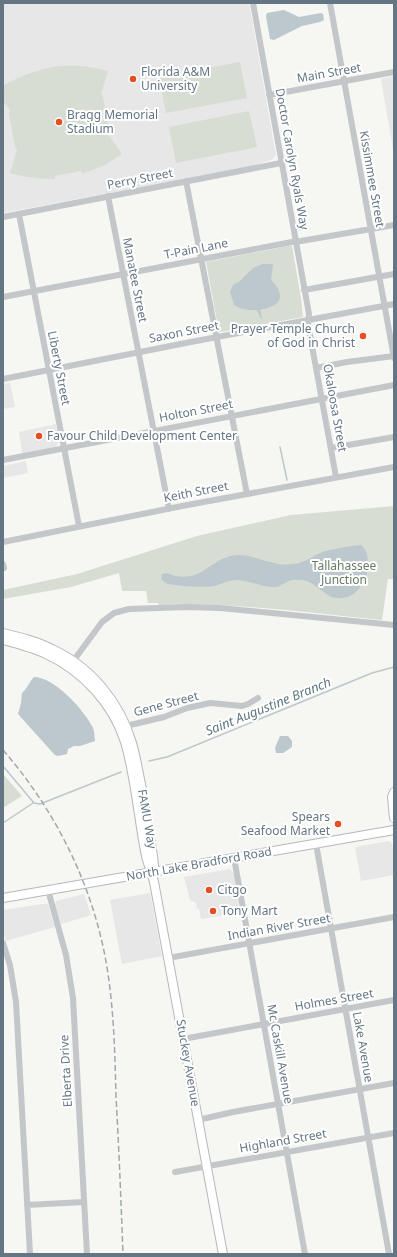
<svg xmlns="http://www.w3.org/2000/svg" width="397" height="1257" viewBox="0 0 397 1257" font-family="'Noto Sans',sans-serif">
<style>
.built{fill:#e6e7e6}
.green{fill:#d7ddd3}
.water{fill:#bcc8cd}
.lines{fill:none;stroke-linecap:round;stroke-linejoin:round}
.stream{stroke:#bcc8cd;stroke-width:1.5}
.secondary-casing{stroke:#b3b9bd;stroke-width:10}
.street{stroke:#c3c7ca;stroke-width:6}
.secondary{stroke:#fff;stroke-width:8}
.rail{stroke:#a1a8ae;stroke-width:1.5;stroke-dasharray:6 3;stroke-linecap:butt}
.poi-dot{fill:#e54e23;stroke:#fff;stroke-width:1.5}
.labels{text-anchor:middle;stroke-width:4;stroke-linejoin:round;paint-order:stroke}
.poi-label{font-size:12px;fill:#647684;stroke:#fff;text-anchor:start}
.street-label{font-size:12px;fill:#647684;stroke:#fff}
.park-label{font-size:12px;fill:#687b63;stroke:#fff}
.water-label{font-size:13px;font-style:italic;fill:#607880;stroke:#fff}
</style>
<rect width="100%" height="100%" fill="#f6f6f2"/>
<path class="built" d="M3,3h246l27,152 -3,4 -20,7 -250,47z
M394,76v73h-1l-12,-70z
M10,383l5,24 -12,2v-25z
M56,424l3,17 -2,4 -2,2 -33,6 -3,-21z
M26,461l2,12 -25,5v-12z
M389,841l3,3 2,13v18l-33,6 -6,-34z
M230,869l4,5 6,39 -39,6 -2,-10h-2l-1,-6 -6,-3 -6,-23z
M150,893l12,63 -40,8 -12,-64z
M84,894l7,21 -30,9 -6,-19 1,-4z
M43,904h5l7,23 -49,14 -3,-10v-21z"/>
<path class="green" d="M240,62l7,36 -81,15 -7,-36z
M60,66c16,-1 32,0 48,5l-7,23 2,3 6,34 -1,3 14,20 -19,12 -21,8 -1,-3 -26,5v3c-16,0 -30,-2 -45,-6l7,-23 -2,-3 -6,-33 1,-4 -7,-9v-15c18,-11 36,-17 57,-20z
M249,111l8,36 -81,16 -7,-36z
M288,246h4l9,52 2,19 -82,15h-2l-13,-70z
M394,506v73h-6l-6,41c-74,-7 -148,-18 -222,-15l-3,-2h-9l-2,-12h-24l-3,-18 -48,14 -68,12v-9l74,-16 120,-38 94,-21z
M3,774l19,22 -19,12z"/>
<path class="water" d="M284,10l15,7 22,-4 2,1 1,6 -4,2 -18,4 -28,14 -4,-1 -4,-23 1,-3z
M263,264h9l1,1 -2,15c2,2 4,5 6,7 9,16 -4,20 -17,23l2,9h-1l-4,-9c-8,0 -15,0 -23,-5l-4,-13 3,-7 7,-4 13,-13z
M361,545c6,5 7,12 7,20 0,9 -4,18 -10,25 -7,8 -21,11 -30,5 -13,-8 -17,-17 -35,-15 -7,1 -11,6 -17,7 -9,2 -28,-7 -39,-7 -8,0 -15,4 -23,6 -10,2 -35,0 -46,-2 -3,-1 -5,-3 -7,-5l1,-5c6,-2 8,1 14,2 5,1 10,1 15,0 18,-4 25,-20 47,-21 19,0 35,12 56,9 10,-1 17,-7 26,-11 10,-4 30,-7 41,-8z
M34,677c20,0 49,32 58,49 3,5 2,9 3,15l-15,5h-6l-6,3 -1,5 -9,2 -3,-1 -2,-2 -35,-39 3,-11 1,-10c6,-5 7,-11 12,-16z
M280,736h8l4,5v6l-9,6h-7l-1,-5z"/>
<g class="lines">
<path class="stream" d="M280,447l7,33
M149,761l18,-4 205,-84 22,-6
M3,766l31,37 6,1 81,-32
M3,823l30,-20"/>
<defs>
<path id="secondary" d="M3,633c17,4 34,8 49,16 39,18 68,53 80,94 4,13 6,28 9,41 4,24 8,48 12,72l1,10 -2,5
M3,640c15,4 30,8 43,14 37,17 67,50 79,88 7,23 10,48 14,72 2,14 4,28 7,42 2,9 6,17 8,26l69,372
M394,792l-2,5 2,21
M3,898l391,-68"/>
</defs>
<use href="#secondary" class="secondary-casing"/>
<path class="street" d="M253,3l56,311 -1,10 28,153
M330,3l64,355
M269,95l125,-23
M186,181l61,313
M108,196l61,313
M19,214l60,312
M3,217l278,-54
M304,290l90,-16
M3,297l289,-55 9,-1 93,-16
M316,368l31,-6 47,-6
M3,379l193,-38 198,-37
M331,448l63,-11
M3,460l391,-75
M3,542l179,-36 212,-39
M3,564l1,4
M71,664l31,-42 12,-9 15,-4 58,-2 33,1 174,17
M126,726l38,-9 23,-9 14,-3 9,-2 32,3 6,-2 10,-6
M316,844l73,410
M234,858l71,396
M48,890l18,65 7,43 14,256
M3,943l7,22 6,37 14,252
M168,958l226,-41
M183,1039l211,-39
M198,1120l35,-8 161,-29
M175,1172l219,-39
M27,1205l57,-3"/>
<use href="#secondary" class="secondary"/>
<path class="rail" d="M3,750c54,62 93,141 105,224 6,40 7,82 8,123 3,52 5,105 7,157"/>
</g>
<g class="poi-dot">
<circle cx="133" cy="79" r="4"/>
<circle cx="59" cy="122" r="4"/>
<circle cx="363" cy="336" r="4"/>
<circle cx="39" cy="436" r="4"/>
<circle cx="338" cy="824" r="4"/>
<circle cx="209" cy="890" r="4"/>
<circle cx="213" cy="911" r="4"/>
</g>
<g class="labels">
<g class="poi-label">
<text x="141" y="76">Florida A&amp;M<tspan x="141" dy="14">University</tspan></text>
<text x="67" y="119">Bragg Memorial<tspan x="67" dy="14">Stadium</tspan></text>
<text x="355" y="333" text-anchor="end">Prayer Temple Church<tspan x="355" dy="14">of God in Christ</tspan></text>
<text x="47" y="440">Favour Child Development Center</text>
<text x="330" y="821" text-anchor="end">Spears<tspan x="330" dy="14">Seafood Market</tspan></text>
<text x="217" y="894">Citgo</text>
<text x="221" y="915">Tony Mart</text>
</g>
<g class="street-label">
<text transform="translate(329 73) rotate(-10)" y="4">Main Street</text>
<text transform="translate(292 159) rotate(80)" y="4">Doctor Carolyn Ryals Way</text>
<text transform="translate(140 179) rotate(-11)" y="4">Perry Street</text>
<text transform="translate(372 179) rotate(80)" y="4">Kissimmee Street</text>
<text transform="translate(196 249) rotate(-11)" y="4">T-Pain Lane</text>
<text transform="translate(135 280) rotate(79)" y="4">Manatee Street</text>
<text transform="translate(184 332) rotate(-11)" y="4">Saxon Street</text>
<text transform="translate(59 368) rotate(79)" y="4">Liberty Street</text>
<text transform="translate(335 408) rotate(80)" y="4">Okaloosa Street</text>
<text transform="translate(196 411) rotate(-11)" y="4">Holton Street</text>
<text transform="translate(196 492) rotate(-11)" y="4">Keith Street</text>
<text transform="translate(166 704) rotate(-15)" y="4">Gene Street</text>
<text transform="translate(147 819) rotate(80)" y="4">FAMU Way</text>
<text transform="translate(199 864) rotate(-10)" y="4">North Lake Bradford Road</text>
<text transform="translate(279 927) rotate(-10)" y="4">Indian River Street</text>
<text transform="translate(334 1000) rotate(-10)" y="4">Holmes Street</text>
<text transform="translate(363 1047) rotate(80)" y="4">Lake Avenue</text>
<text transform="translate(280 1054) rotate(80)" y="4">Mc Caskill Avenue</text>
<text transform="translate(188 1063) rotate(80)" y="4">Stuckey Avenue</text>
<text transform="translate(66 1071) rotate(-93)" y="4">Elberta Drive</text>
<text transform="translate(283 1141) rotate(-10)" y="4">Highland Street</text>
</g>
<g class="park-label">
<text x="344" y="570">Tallahassee<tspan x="344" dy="14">Junction</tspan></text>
</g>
<g class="water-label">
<text transform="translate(268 706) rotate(-22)" y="5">Saint Augustine Branch</text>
</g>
</g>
<rect width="397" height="1257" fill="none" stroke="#647684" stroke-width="8"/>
</svg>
